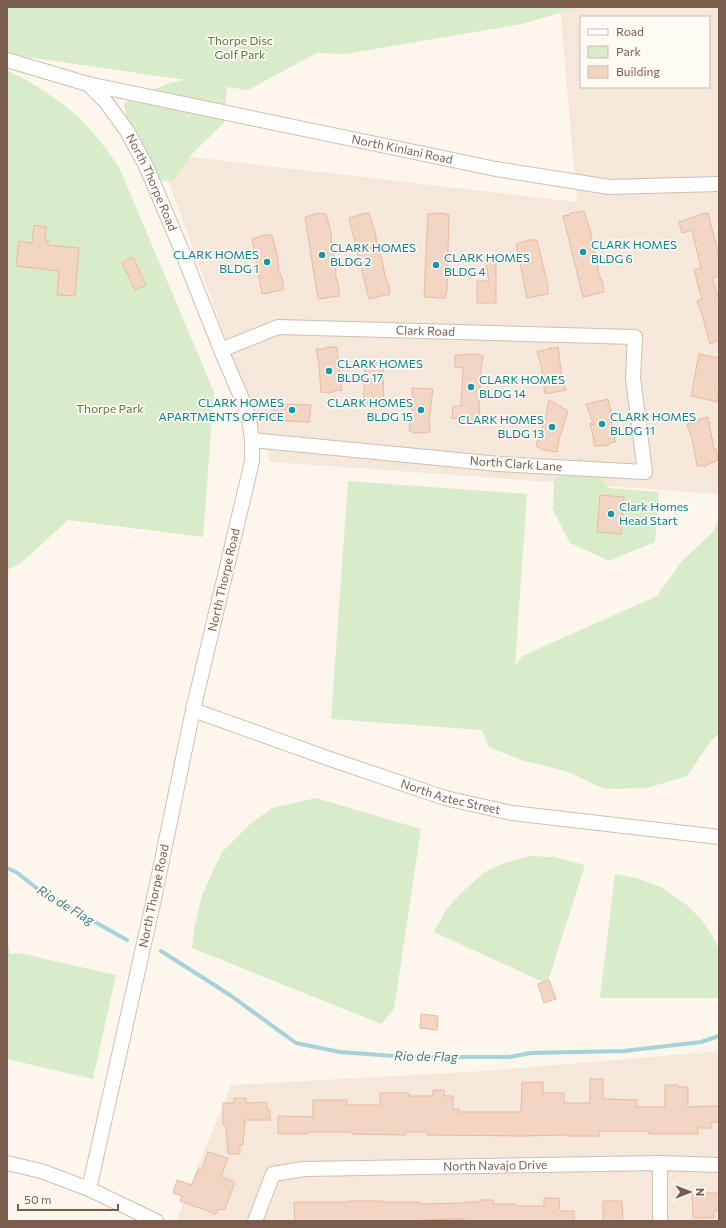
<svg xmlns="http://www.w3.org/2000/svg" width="726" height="1228" viewBox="0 0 726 1228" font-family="Commissioner,sans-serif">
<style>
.residential{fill:#f5e8da;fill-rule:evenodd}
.green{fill:#d8ecc9}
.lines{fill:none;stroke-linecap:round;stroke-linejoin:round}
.stream{stroke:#a5d3da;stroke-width:4}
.building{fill:#f3d5c3;stroke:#e6bba3}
.minor-casing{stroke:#d1beb0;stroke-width:16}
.minor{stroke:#fff;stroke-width:14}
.culture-dot{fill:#0f9aa8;stroke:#fffaf3;stroke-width:1.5}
.labels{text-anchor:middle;stroke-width:3.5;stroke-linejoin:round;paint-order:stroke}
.park-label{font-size:12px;fill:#537a41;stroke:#fffaf3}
.street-label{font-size:12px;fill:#7a5c4d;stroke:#fffaf3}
.culture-label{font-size:12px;fill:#0d838f;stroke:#fffaf3;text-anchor:start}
.water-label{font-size:13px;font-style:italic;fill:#437c86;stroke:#fffaf3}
</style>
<rect width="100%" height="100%" fill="#fdf6ec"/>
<path class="residential" d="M560,7h159v487l-448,-32 -113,-309 419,49zM581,17h128v70h-128z
M719,1051v170h-543l55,-136 253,-14z"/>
<path class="green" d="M7,7h569l-3,2 -51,15 -177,30 -28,-1 -69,37 -21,-3 -3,36 -31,30 -20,28 -30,-1 -11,-29 -8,-48 45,-20 16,-3 -178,-26z
M7,70c23,11 53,30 71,47 16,15 29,33 41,50l95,225 -11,145 -135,-17 -47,43 -14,7z
M580,456l29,32 50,4 -4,50 -46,19 -39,-18 -17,-33 1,-31z
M348,481l179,13 -12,172 7,-10 135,-60 25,-35 31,-29 6,-14v215l-8,8 -24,35 -40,12 -42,1 -40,-18 -44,-11 -32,-13 -7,-17 -151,-11z
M316,798l105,31 -27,180 -13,15 -189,-76 2,-19 8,-34 20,-43 27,-27 23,-17z
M530,856l24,1 31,8 -38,119 -113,-52 12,-22 16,-18 23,-20 19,-9z
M615,874l25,5 22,9 25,17 15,15 14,22 3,10v46h-119z
M7,936l3,18 9,-1 97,22 -23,104 -86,-20z"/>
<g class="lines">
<path class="stream" d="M7,868l9,4 27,21 84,47
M161,951l69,44 66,48 44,9 67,5h102l22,-4 93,-2 77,-9 18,-6"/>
</g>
<path class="building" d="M584,211l6,19 9,44 4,10 1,8 -21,5 -20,-81 7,-1v-2z
M318,213l8,1 5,18 1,17 3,11 1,17 3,10v9l-21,3 -13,-82z
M369,213l6,19 3,17 4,10 3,17 4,10 1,8 -21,5 -20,-81 13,-4z
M441,213l8,2 -2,75 -2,8 -21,-1 4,-83z
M708,213l11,43v20l-7,2 7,22v40l-9,4 -8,-30 -5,-13 5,-2 -8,-29 7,-2 -9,-38 -10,3 -3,-11 15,-5 7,-3z
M34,225l12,2 -1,13h3v5l31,3 -4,48 -18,-1 2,-24 -43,-5 3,-25 13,2z
M264,235h8l5,19 2,17 4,10v9l-21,4 -10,-55z
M529,240h8l11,46v8l-21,4 -11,-54z
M133,257l13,28 -11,5 -13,-27z
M496,258v45h-19v-22h12l-4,-22z
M330,346v2l7,-1 3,31 2,12 -7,1 -6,2 -8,-1 -2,-28 -3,-15h7z
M551,347v2l7,-2 4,31 4,12 -21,4 -4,-29 -4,-13 8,-2z
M476,354l7,2 -2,12 -2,39 1,12 -14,1 -14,-2 1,-12h8l2,-38 -8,-1v-12z
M699,354l20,4 -1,44 -27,-6z
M364,362l21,1 -2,12 1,31 -14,1 -7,-2 2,-29z
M412,388l21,1 -4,31 1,12 -15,1 -6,-2 4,-31z
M608,399l3,13 1,18 4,12 -7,1v2l-14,1 -5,-23 4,2 -8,-21z
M549,400l19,11 -9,28 -2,13 -14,-2 -7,-4 9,-27z
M277,404l34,1 -2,17 -25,-1v-4l-11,-1 1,-10h3z
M708,417l6,32h2l2,11 -13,6h-8l-5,-28 -5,-14 8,-2 -1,-1z
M600,495l24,2 -3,37 -24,-2z
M549,980l7,19 -12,4 -6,-19z
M421,1014l17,2 -1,14 -17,-2z
M590,1079h13v20l34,1v7h28v-22h13v2h10v20l31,-1v16h-8v6h-13v6h-49v-3h-50v5h-31v-1l-46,1 -95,-1v-3h-21v3l-54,-1v-2h-45v2h-29v-18l35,1v-17h34v5h33v-12h29v3h24v-6h11v6h9v13h6v3h62l1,-29 21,-1v11h21v10h26z
M234,1098h12v5l21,-1v8h3v10h-25l-2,25h-3v9h-12l-2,-29h-3v-22h11z
M208,1152l20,6 -7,19 14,5 -10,27 -7,1 -2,4 -36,-13 2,-5 -9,-3 4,-13 15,5 6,-16 4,1z
M692,1193h27v18h-5v7h-21z
M544,1198h15l1,13h14v10h-109v-2l-46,1v1h-124l-1,-19h56l-1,-1h33v1h37v2l46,-1v-1h15v-2h13v4h23v2h28z
M603,1201h19l1,20h-20z"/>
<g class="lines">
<defs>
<g id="minor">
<path id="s1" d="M7,60l81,24 18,18 21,29 19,35 31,73 44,111 24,56 4,13 3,21v21l-3,13 -56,236 -39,189 -65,290"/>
<path id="s2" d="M88,84l408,85 113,18 110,-3"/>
<path id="s3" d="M221,350l57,-23 357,10 -2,41 12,94 -146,-8 -247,-24"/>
<path id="s4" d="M193,710l140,50 112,38 22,5 45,10 207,24"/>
<path d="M7,1163l34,8 48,18 67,32"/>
<path id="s5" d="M255,1221l18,-47 31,-5 356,-6 59,2"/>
<path d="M660,1221v-58"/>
</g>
</defs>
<use href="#minor" class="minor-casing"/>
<use href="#minor" class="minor"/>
</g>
<g class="culture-dot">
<circle cx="583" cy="252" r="4"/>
<circle cx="322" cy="255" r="4"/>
<circle cx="267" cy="262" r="4"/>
<circle cx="436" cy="265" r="4"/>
<circle cx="329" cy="371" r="4"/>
<circle cx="471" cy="387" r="4"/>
<circle cx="292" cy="410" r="4"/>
<circle cx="421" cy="410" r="4"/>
<circle cx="602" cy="424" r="4"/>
<circle cx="552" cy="427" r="4"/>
<circle cx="611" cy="514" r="4"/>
</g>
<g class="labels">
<g class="park-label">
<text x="240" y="45">Thorpe Disc<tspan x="240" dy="14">Golf Park</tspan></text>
<text x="110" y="413">Thorpe Park</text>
</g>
<g class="street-label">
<text dy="4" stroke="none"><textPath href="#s2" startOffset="321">North Kinlani Road</textPath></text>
<text dy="4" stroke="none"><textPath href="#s1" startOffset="203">North Thorpe Road</textPath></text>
<text dy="4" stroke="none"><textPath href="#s3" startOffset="209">Clark Road</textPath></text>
<text transform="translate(516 464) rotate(4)" y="4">North Clark Lane</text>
<text transform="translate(224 580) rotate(-77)" y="4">North Thorpe Road</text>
<text dy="4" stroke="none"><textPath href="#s4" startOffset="272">North Aztec Street</textPath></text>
<text transform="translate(154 896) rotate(-78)" y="4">North Thorpe Road</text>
<text dy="4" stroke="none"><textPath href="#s5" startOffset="273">North Navajo Drive</textPath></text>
</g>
<g class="culture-label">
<text x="591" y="249">CLARK HOMES<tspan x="591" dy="14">BLDG 6</tspan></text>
<text x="330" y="252">CLARK HOMES<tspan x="330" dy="14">BLDG 2</tspan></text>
<text x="259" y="259" text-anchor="end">CLARK HOMES<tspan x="259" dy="14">BLDG 1</tspan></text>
<text x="444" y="262">CLARK HOMES<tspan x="444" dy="14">BLDG 4</tspan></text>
<text x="337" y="368">CLARK HOMES<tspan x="337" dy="14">BLDG 17</tspan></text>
<text x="479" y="384">CLARK HOMES<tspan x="479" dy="14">BLDG 14</tspan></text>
<text x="284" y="407" text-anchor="end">CLARK HOMES<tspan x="284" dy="14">APARTMENTS OFFICE</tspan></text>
<text x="413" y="407" text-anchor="end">CLARK HOMES<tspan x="413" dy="14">BLDG 15</tspan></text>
<text x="610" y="421">CLARK HOMES<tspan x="610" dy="14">BLDG 11</tspan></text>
<text x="544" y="424" text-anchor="end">CLARK HOMES<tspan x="544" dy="14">BLDG 13</tspan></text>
<text x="619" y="511">Clark Homes<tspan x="619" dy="14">Head Start</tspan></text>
</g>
<g class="water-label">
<text transform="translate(66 905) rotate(31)" y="5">Rio de Flag</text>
<text transform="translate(426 1056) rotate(1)" y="5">Rio de Flag</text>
</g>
</g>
<rect width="726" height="1228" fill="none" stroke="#7a5c4d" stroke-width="16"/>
<rect x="580" y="16" width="130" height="72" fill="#fffaf3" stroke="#cabbb1"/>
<rect x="588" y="29" width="20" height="6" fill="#ffffff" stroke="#cabbb1"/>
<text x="616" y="36" font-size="12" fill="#7a5c4d">Road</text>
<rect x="588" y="46" width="20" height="12" fill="#d8ecc9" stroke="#cabbb1"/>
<text x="616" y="56" font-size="12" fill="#7a5c4d">Park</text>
<rect x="588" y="66" width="20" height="12" fill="#f3d5c3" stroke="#cabbb1"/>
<text x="616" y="76" font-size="12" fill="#7a5c4d">Building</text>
<g transform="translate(690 1192) rotate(90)" stroke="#fffaf3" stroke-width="3" paint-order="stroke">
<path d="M0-3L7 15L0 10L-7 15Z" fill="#7a5c4d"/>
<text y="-6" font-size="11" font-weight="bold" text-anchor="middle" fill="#7a5c4d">N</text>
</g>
<path d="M18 1204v6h100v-6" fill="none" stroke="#7a5c4d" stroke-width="2"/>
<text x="24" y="1204" font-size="12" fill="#7a5c4d" stroke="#fffaf3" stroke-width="3" paint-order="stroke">50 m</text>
</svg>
